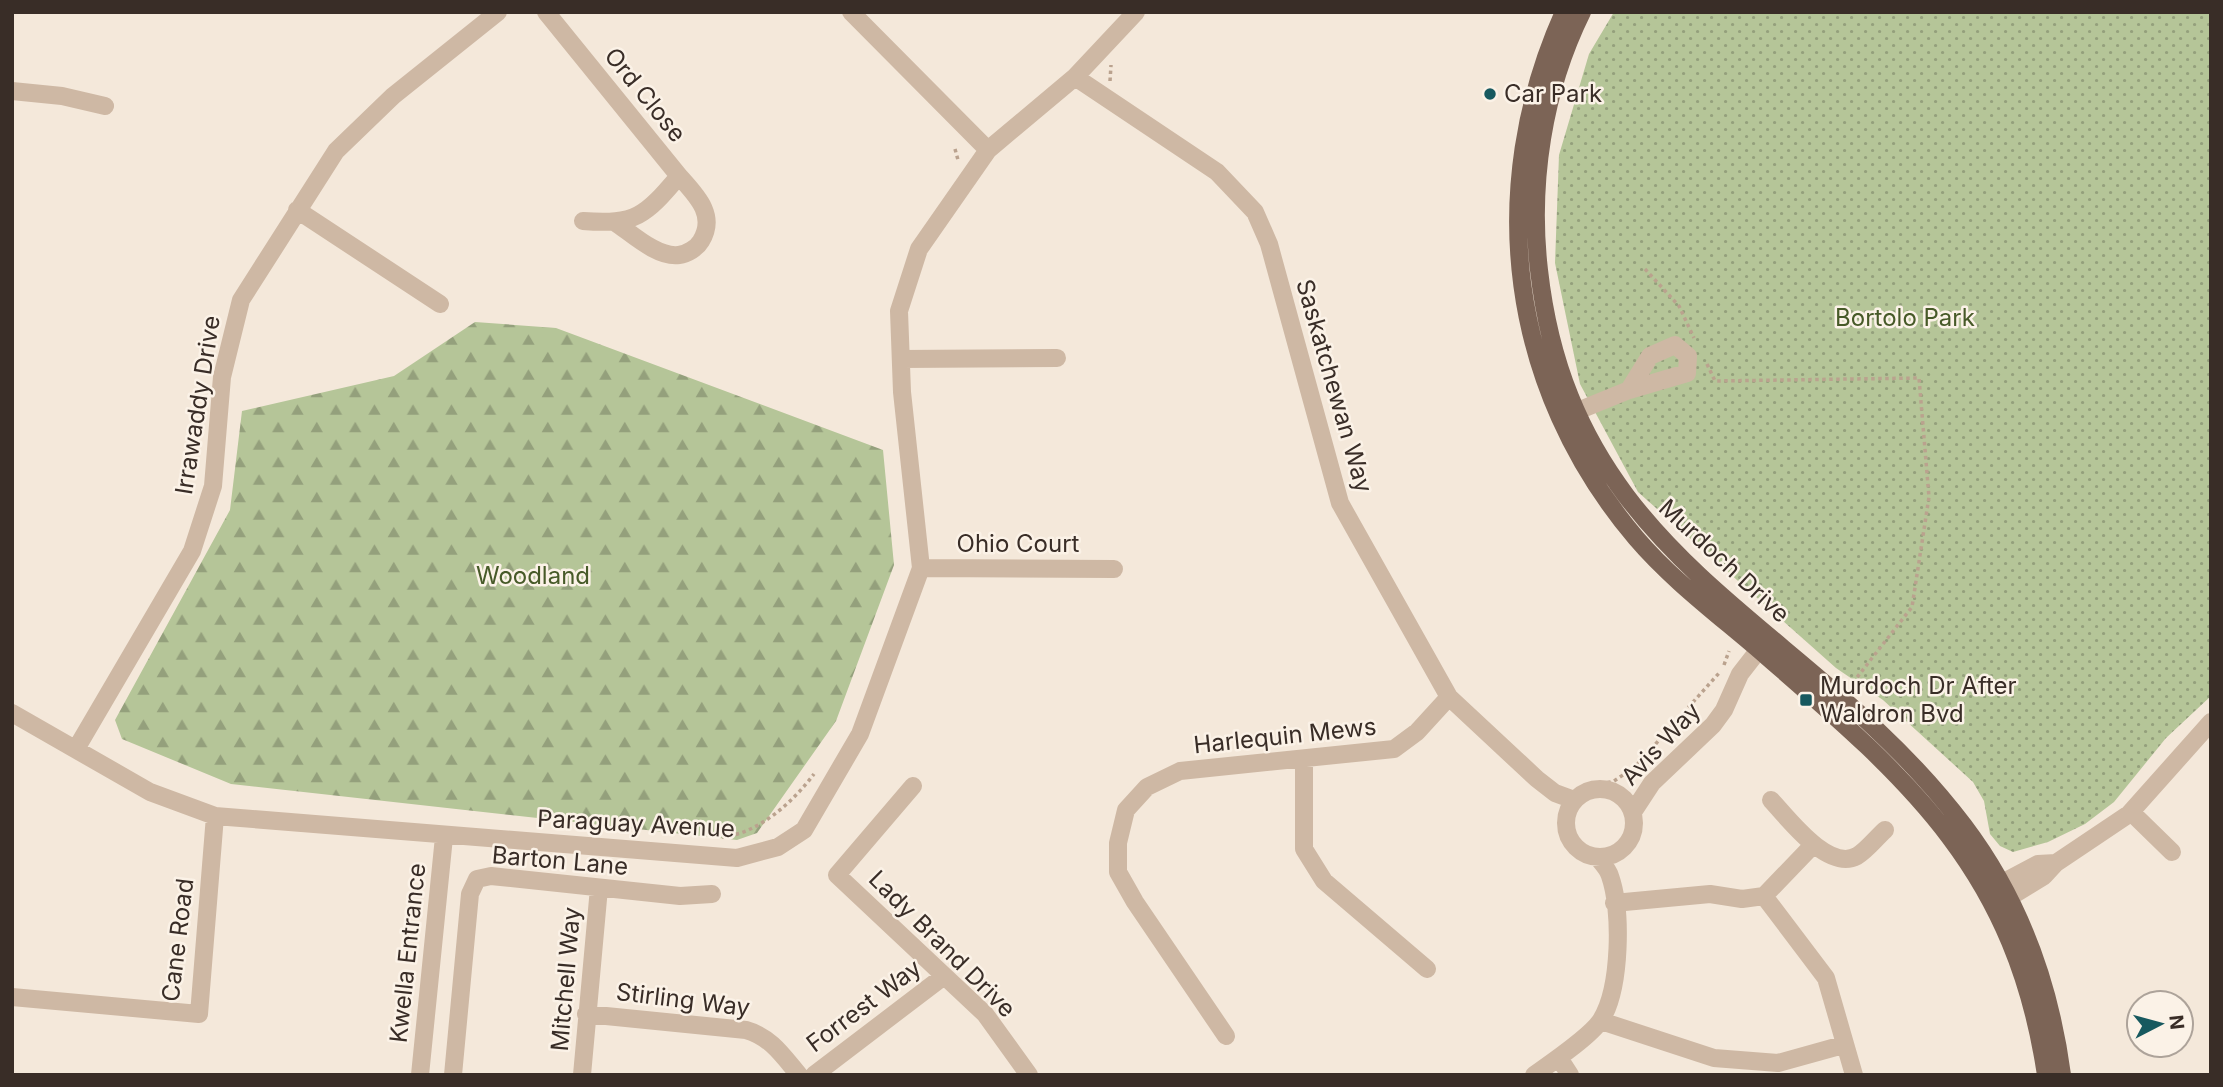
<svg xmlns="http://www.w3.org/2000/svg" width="2223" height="1087" viewBox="0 0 2223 1087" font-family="Inter,sans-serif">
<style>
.forest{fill:url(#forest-firs)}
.park{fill:url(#park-dots)}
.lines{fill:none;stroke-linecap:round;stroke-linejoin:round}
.path{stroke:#baa28e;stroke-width:3.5;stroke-dasharray:3.5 3.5;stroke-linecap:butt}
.minor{stroke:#ceb8a4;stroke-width:18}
.major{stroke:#7c6456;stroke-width:18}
.poi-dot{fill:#17595f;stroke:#fbf2e7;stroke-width:2.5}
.labels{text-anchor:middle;stroke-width:5;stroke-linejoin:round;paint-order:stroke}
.poi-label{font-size:24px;fill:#392d27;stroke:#fbf2e7;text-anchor:start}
.street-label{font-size:24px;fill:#392d27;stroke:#fbf2e7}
.park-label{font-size:24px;fill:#475a28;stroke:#fbf2e7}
</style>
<defs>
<pattern id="forest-firs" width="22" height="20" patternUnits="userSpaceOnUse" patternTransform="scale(1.75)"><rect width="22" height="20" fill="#b5c598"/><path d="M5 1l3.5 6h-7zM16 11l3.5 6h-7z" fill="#94a07c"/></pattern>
<pattern id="park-dots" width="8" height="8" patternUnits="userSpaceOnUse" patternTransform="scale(1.75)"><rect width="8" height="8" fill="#b5c598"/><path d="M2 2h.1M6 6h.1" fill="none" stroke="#94a07c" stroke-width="1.8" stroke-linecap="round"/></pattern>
</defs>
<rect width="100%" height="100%" fill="#f4e8da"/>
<path class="forest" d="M475,322l81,6 327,122 11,115 -58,156 -79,112 -20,7 -506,-56 -109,-45 -7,-19 115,-210 12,-99 152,-35z"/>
<path class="park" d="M1614,12h597v684l-45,42 -52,64 -29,22 -37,18 -35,10 -13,-6 -10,-12 -6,-33 -11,-19 -90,-82 -47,-32 -198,-176 -58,-108 -25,-121 4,-108 30,-101z"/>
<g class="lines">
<path class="path" d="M1110,81l1,-16
M955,149l3,11
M1645,269l34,37 15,32
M1707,364l8,17 204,-3 10,119 -17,110 -61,78
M1724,665l5,-14
M1587,788l27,-7 21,-14 85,-95
M722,837c36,-3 71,-35 92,-63"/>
<path class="minor" d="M546,12l133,164c-34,40 -43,49 -96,45
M851,12l137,138
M1075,77l142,95 38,40 14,32 71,259 109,194 88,82 18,14 19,7
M12,91l50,5 43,10
M297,210l143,94
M616,223c16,11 42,35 63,32 8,-1 18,-7 22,-14 16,-26 -5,-46 -22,-65
M901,359l156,-1
M1575,412l54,-22 21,-34 25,-11 13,11 -1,17 -58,17
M921,568l193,1
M12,713l138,79 65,24 522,42 41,-11 26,-17 56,-96 61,-166 -19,-176 -3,-81 20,-62 69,-99 87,-73 61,-65
M76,749l116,-198 21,-65 9,-109 19,-77 95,-149 57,-55 105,-84
M1304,759v90l20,32 103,88
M913,786l-76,89 148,139 44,61
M1566 823a34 34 0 1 1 68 0a34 34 0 1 1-68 0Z
M1771,800c17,18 57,72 86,56 10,-6 19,-18 28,-26
M1633,812l19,-29 61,-58 11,-15 16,-36 28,-36
M2131,812l41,40
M1989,890l49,-26 18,-1
M1764,896l62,82 28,97
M1764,896l49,-51
M1614,903l96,-9 32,5 22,-3
M1995,906l49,-30 12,-13 73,-49 82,-92
M12,997l187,17 16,-198
M586,1014l160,16c25,7 37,26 53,45
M1601,1021l113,37 64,5 65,-18
M1226,1036l-91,-134 -17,-30v-29l8,-33 21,-23 33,-16 214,-22 23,-17 32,-35
M1559,1058l11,17
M420,1075l24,-238
M453,1075l17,-181 7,-15 14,-3 189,20 32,-2
M582,1075l17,-187
M814,1075l130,-99
M1534,1075c17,-12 57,-39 67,-55 20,-32 21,-110 9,-144 -2,-7 -8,-13 -12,-18"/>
<path class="major" d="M1564,12c-80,178 -55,376 72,526 35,41 80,75 121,110 150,130 258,219 289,427
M1582,12c-39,79 -53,171 -43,258 33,296 269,349 425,556 55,73 86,158 98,249"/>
</g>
<g class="poi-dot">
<circle cx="1490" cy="94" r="7"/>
<rect x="1799" y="693" width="14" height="14" rx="3.5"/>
</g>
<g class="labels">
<g class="poi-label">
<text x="1504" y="102">Car Park</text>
<text x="1820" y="694">Murdoch Dr After<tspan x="1820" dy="28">Waldron Bvd</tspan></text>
</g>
<g class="street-label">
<text transform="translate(645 95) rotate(51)" y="8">Ord Close</text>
<text transform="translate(1334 386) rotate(74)" y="8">Saskatchewan Way</text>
<text transform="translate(198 405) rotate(-81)" y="8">Irrawaddy Drive</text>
<text x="1018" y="552">Ohio Court</text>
<text transform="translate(1724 561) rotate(43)" y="8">Murdoch Drive</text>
<text transform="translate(1285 736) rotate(-6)" y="8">Harlequin Mews</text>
<text transform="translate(1661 744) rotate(-47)" y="8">Avis Way</text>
<text transform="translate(636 824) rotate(3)" y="8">Paraguay Avenue</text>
<text transform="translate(560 861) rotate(5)" y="8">Barton Lane</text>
<text transform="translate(178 940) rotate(-83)" y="8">Cane Road</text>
<text transform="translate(942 944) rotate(45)" y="8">Lady Brand Drive</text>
<text transform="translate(408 953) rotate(-84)" y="8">Kwella Entrance</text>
<text transform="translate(566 979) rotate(-85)" y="8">Mitchell Way</text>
<text transform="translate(683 1000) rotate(7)" y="8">Stirling Way</text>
<text transform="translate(864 1006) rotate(-37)" y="8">Forrest Way</text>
</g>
<g class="park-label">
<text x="1905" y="326">Bortolo Park</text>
<text x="533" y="584">Woodland</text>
</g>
</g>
<rect width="2223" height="1087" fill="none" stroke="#392d27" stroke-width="28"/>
<g transform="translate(2160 1024) rotate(84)"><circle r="33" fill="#fbf2e7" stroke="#ada39a" stroke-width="2"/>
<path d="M0-5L12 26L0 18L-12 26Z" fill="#17595f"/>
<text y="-10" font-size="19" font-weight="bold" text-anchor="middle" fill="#392d27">N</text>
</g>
</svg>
